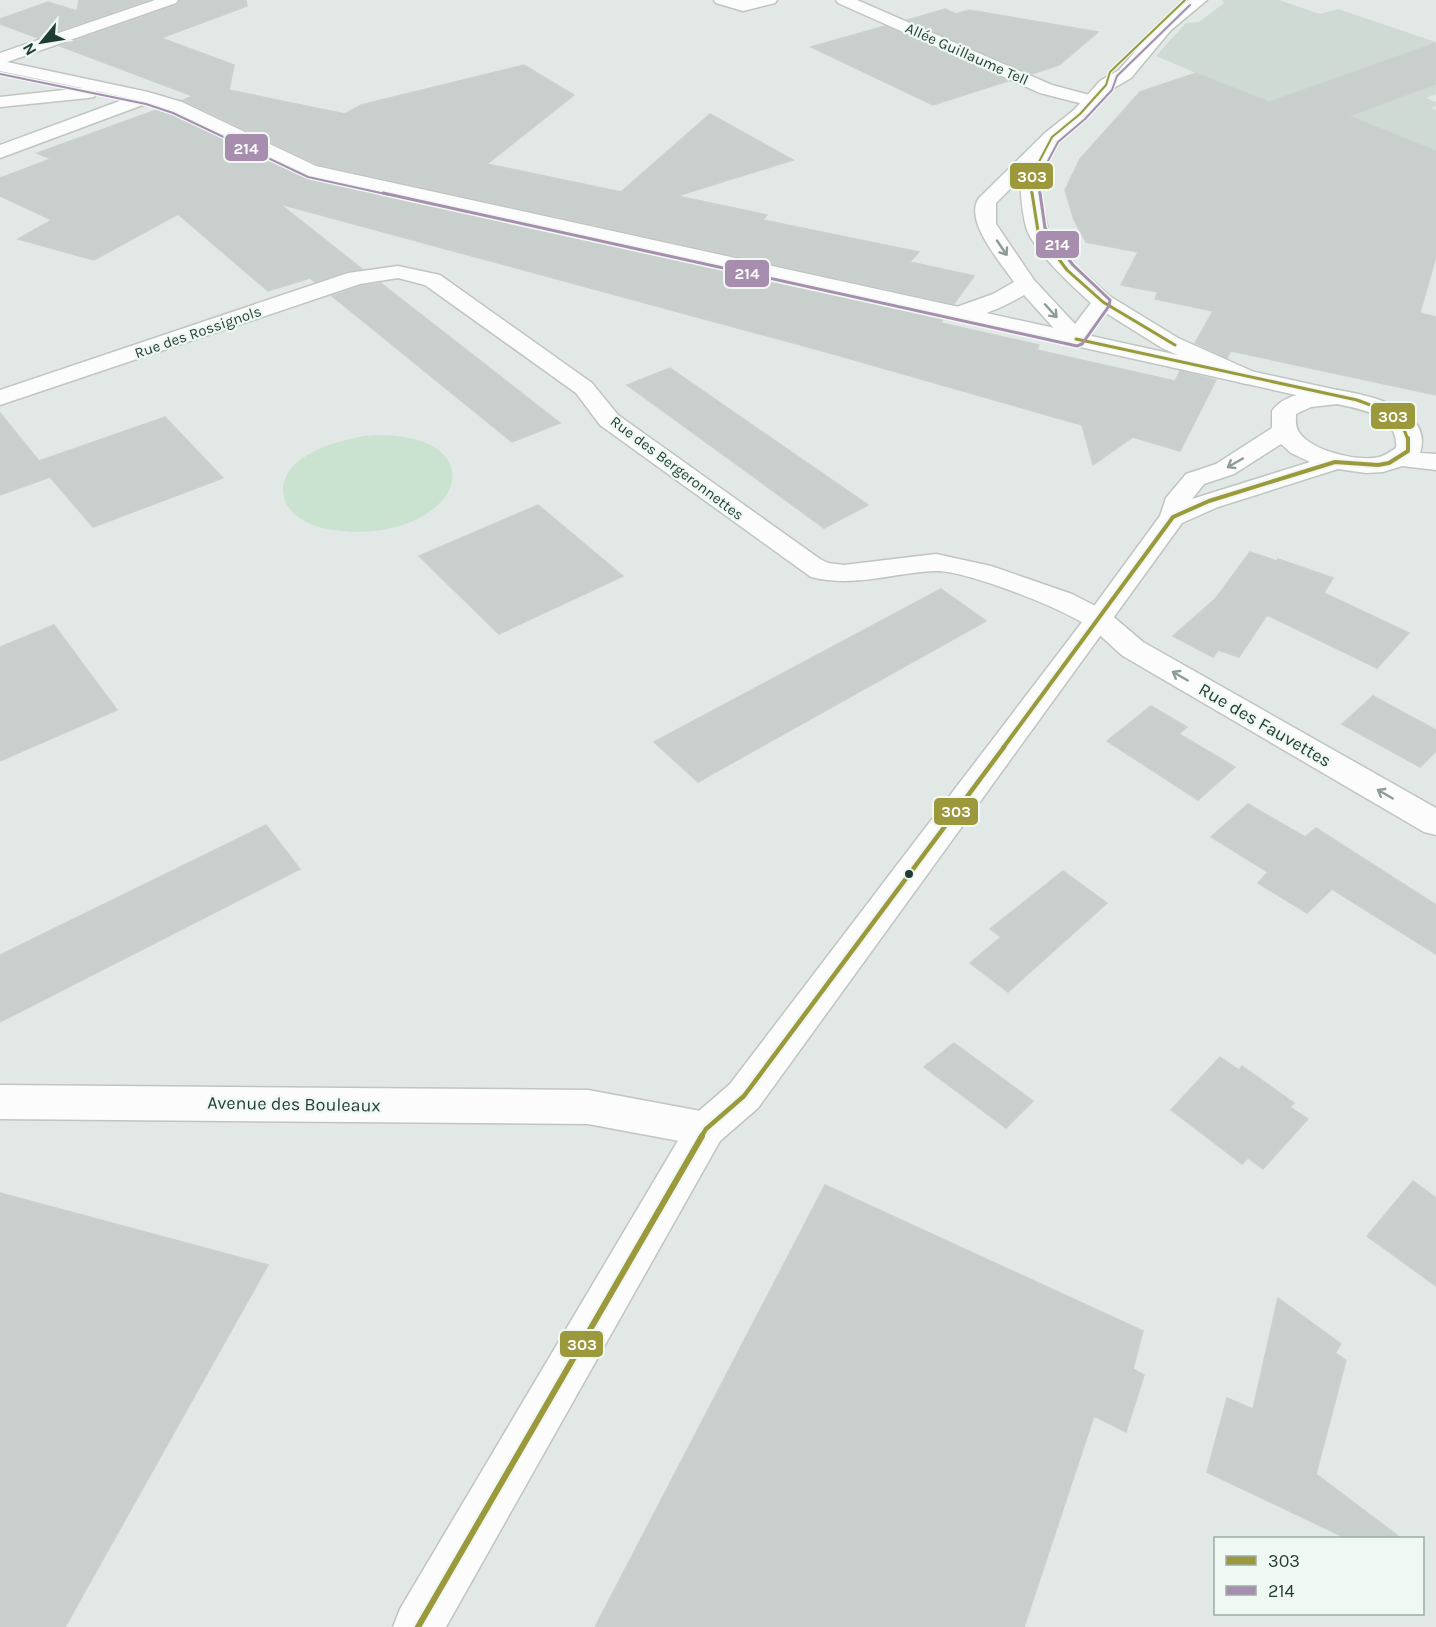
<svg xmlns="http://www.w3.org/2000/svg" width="1436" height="1627" viewBox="0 0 1436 1627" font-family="Karla,sans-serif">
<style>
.built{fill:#cfdad5}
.green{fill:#cae2d0}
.building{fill:#c9cfcc;stroke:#cbd1ce;stroke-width:1.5}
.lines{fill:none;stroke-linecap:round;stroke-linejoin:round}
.minor-casing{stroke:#bfc5c2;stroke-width:3}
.tertiary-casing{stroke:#bfc5c2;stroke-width:3}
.minor{fill:#fbfcfb;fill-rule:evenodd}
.tertiary{fill:#fbfcfb;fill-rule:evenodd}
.bus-1-far4-casing{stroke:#eff8f3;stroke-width:4.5}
.bus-1-far3-casing{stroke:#eff8f3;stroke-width:6}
.bus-1-far2-casing{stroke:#eff8f3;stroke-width:8}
.bus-1-far1-casing{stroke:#eff8f3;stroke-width:9}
.bus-1-casing{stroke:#eff8f3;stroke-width:10}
.bus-2-far1-casing{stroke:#eff8f3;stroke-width:4.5}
.bus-2-casing{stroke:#eff8f3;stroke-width:6}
.bus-1-far4{stroke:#9b993b;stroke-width:2}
.bus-1-far3{stroke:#9b993b;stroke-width:3}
.bus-1-far2{stroke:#9b993b;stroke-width:4}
.bus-1-far1{stroke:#9b993b;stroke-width:4.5}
.bus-1{stroke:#9b993b;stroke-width:6}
.bus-2-far1{stroke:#a78eae;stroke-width:2}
.bus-2{stroke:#a78eae;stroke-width:3}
.oneway{stroke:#8d9c97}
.bus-dot{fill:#1f3c33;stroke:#eff8f3;stroke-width:2}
.labels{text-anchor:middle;stroke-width:4.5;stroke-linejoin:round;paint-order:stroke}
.far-street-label{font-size:15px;fill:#1f3c33;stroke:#eff8f3}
.street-label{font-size:18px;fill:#1f3c33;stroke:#eff8f3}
.line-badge{stroke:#eff8f3;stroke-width:2}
.badge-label{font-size:16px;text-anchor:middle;font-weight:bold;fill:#fff}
</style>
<rect width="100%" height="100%" fill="#e2e8e5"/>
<path class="built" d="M1222,0h57l41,14 18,-5 98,33v52l-10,4 10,4v4l-5,2 5,2v124l-240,-161 -40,-17 30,-33 13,-1 25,-19z"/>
<path class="green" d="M372,435c25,0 65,2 78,29 4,10 3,21 -3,30 -23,34 -76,42 -113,36 -17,-2 -38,-9 -47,-25 -3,-5 -4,-12 -4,-17 4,-36 60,-49 89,-53z"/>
<path class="building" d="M79,0h69l-110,38 -38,-14v-5l48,-17 29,9z
M180,0h66l1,6 -86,32 73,27 -5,25 116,24 16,-9 163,-40 50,30 -87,69 134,28 89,-78 83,46 -116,36 90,19 -4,5 156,32 -9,10 64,14 -20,28 -637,-140 -134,-64 10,-4 -133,-50 117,-41z
M945,9l11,5 13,-4 129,22 -39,33 -27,9 -124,-54z
M885,26l123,55 -75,24 -122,-58z
M1436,43v41l-87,32 87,35v105l-16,57 16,4v78l-205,-44 -4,7 -32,-15 18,-32 -58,-12 3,-7 -37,-7 17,-33 -52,-10 -12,-22 -9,-30 15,-31 60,-67 56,-19 73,29z
M159,109l151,69 633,141 -2,4 98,22 -2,5 138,31 5,-10 36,9 -36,71 -47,-14 -40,28 -11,-40 -252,-72 -550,-149 82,65 -15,2 -32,11 -5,-4 -42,13 -90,-77 -84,46 -76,-21 34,-19 -52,-24v-18l51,-19 -14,-6z
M381,283l1,1 178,139 -48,19 -180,-146 29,-10z
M670,368l198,137 -44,23 -197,-143z
M0,413l39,48 126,-44 58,61 -130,49 -43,-50 -50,18z
M538,505l85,71 -124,58 -80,-78z
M1250,552l27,9 1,-2 55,19 -9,15 85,40 -32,35 -110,-53 -28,42 -21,-7 -5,7 -40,-21 43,-38z
M941,589l45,32 -288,161 -44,-40z
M54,625l63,85 -117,51v-114z
M1373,696l63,34v21l-16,16 -78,-43z
M1151,706l36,21 -8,7 56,33 -37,33 -91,-59z
M1248,804l57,33 11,-9 120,77v49l-104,-65 -25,24 -49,-30 10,-11 -57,-35z
M266,825l34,44 -300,153v-67z
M1063,871l44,32 -99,89 -38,-29 31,-26 -11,-8z
M954,1043l79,58 -27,27 -82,-61z
M1220,1057l19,13 3,-4 52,37 -4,4 18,12 -45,50 -15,-11 -6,6 -71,-54z
M1413,1181l23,17v88l-69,-50z
M825,1185l318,146 -10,38 11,6 -18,57 -32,-16 -70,211h-429z
M0,1193l268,72 -203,362h-65z
M1278,1298l63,46 -6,9 11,7 -30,114 86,65h-54l-141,-67 20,-74 26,11z"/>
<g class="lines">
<defs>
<path id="minor" d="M155,0h23l-2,3 -169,59 141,30 34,10 134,64 1021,224 9,2 3,5 -3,5 -9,2 -1027,-228 -140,-66 -22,-7 -148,55v-13l128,-47 -32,-7 -2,6 -6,1 -88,9v-10l82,-9 -82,-17v-18z
M714,0h63l-2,3 -32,8 -27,-8z
M836,0h21l195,85 45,12 3,4 -3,4 -6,1 -51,-13 -202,-90z
M398,266l42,9 152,108 26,32 202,144 8,4 16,2 92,-11 55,12 81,28 37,19 34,29 293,166v27l-12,-3 -301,-176c-12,-10 -23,-22 -35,-30 -27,-18 -124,-57 -154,-55 -42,2 -81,17 -123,6l-211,-152 -24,-32 -151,-108 -27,-7 -38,6 -360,121v-15l348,-117z
M0,1085l588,5 118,22 14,5 6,12 -6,12 -14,5 -118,-22 -588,-5z"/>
<path id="tertiary" d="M1189,0h18l-36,30 -40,48 -19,11 -26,29 -33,29 1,2 -14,30 2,25 6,26 27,35 36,32 67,41 76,34 4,5 -4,5 -8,2 -8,-2 -76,-34 -56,-35 -22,31 -8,2 -8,-2 -44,-49c-17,10 -54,28 -73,24l-3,-5 3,-5 42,-15 21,-12c-13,-19 -51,-62 -35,-84l66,-65 29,-23 26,-29 19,-11 40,-46zM1020,179c1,17 2,35 7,51 9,23 45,56 64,73l-16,21 -41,-44 -38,-56v-21z
M1337,390c31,5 97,18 83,63l16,1v16l-34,-4 -19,6 -17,1 -28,-4 -120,38 -36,16 -424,585 -38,33 -274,486h-53l7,-18 292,-492 38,-33 359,-471 71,-97 6,-18 20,-24 30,-10 56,-36v-17c13,-19 44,-20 65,-21zM1337,404c25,5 62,12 59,44 -5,3 -11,8 -17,9 -21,5 -68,-6 -80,-25 -4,-6 -3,-11 -3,-18l15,-7zM1281,444l10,9 19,9 -118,37 12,-15 30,-10z"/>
</defs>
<use href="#minor" class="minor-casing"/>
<use href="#tertiary" class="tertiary-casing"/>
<use href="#minor" class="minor"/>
<use href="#tertiary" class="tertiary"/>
<defs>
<path id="bus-1-far4" d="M1032,195l-2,-16 22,-42 28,-23 26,-29 4,-13 75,-72"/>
<path id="bus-1-far3" d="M1032,193l6,38 29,39 36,32 72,43
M1076,339l281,61c22,8 44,15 51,40"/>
<path id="bus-1-far2" d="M1003,748l170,-231 36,-16 126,-39 43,3 11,-2 19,-12v-13"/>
<path id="bus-1-far1" d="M701,1137l5,-8 38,-33 260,-349"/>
<path id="bus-1" d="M418,1627l284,-491"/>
<path id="bus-2-far1" d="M0,74l146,30 27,9 135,64 82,18
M1040,195l-2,-15 20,-38 27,-23 27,-29 5,-14 73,-71"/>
<path id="bus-2" d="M383,193l694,153 5,-2 27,-38 1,-6 -37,-35 -28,-37 -5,-35"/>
</defs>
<use href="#bus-1-far4" class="bus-1-far4-casing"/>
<use href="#bus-1-far3" class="bus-1-far3-casing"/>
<use href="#bus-1-far2" class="bus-1-far2-casing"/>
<use href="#bus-1-far1" class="bus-1-far1-casing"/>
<use href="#bus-1" class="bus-1-casing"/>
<use href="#bus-2-far1" class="bus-2-far1-casing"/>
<use href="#bus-2" class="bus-2-casing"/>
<use href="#bus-1-far4" class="bus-1-far4"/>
<use href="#bus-1-far3" class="bus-1-far3"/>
<use href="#bus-1-far2" class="bus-1-far2"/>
<use href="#bus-1-far1" class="bus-1-far1"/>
<use href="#bus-1" class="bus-1"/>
<use href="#bus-2-far1" class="bus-2-far1"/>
<use href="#bus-2" class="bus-2"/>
</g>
<defs><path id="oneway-shaft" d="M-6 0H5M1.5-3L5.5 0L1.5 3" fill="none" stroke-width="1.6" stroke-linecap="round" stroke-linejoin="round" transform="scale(1.5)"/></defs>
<g class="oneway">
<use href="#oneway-shaft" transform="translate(1002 248) rotate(56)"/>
<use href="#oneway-shaft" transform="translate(1051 311) rotate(48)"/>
<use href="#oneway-shaft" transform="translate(1235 463) rotate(150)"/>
<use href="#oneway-shaft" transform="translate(1180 676) rotate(-150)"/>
<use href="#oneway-shaft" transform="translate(1385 794) rotate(-150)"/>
</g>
<circle class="bus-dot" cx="909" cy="874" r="5"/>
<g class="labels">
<g class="far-street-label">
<text transform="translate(967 54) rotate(24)" y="5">Allée Guillaume Tell</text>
<text transform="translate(198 332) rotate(-19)" y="5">Rue des Rossignols</text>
<text transform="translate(677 468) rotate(37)" y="5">Rue des Bergeronnettes</text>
</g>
<g class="street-label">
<text transform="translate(1265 725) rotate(30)" y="6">Rue des Fauvettes</text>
<text transform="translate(294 1104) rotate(1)" y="6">Avenue des Bouleaux</text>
</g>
</g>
<g class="line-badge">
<rect x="224" y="133" width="45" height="29" rx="6" fill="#a78eae"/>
<rect x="1009" y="162" width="45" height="28" rx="6" fill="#9b993b"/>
<rect x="1035" y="230" width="45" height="29" rx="6" fill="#a78eae"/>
<rect x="724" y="259" width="46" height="29" rx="6" fill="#a78eae"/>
<rect x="1370" y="402" width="46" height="28" rx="6" fill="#9b993b"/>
<rect x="933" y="797" width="46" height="29" rx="6" fill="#9b993b"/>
<rect x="559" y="1330" width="45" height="28" rx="6" fill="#9b993b"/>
</g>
<g class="badge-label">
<text x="246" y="154">214</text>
<text x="1032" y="182">303</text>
<text x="1057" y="250">214</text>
<text x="747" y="279">214</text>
<text x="1393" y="422">303</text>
<text x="956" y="817">303</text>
<text x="582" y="1350">303</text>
</g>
<rect x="1214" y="1537" width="210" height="78" fill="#eff8f3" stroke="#9cada6" stroke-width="1.5"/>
<rect x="1226" y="1556" width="30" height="9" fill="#9b993b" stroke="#9cada6" stroke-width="1.5"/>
<text x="1268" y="1567" font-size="18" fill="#1f3c33">303</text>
<rect x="1226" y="1586" width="30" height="9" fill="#a78eae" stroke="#9cada6" stroke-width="1.5"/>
<text x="1268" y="1597" font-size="18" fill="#1f3c33">214</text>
<g transform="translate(42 42) rotate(240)" stroke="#eff8f3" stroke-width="4.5" paint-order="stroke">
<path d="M0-4.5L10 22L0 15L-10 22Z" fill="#1f3c33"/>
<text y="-9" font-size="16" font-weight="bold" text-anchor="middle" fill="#1f3c33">N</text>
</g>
</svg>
